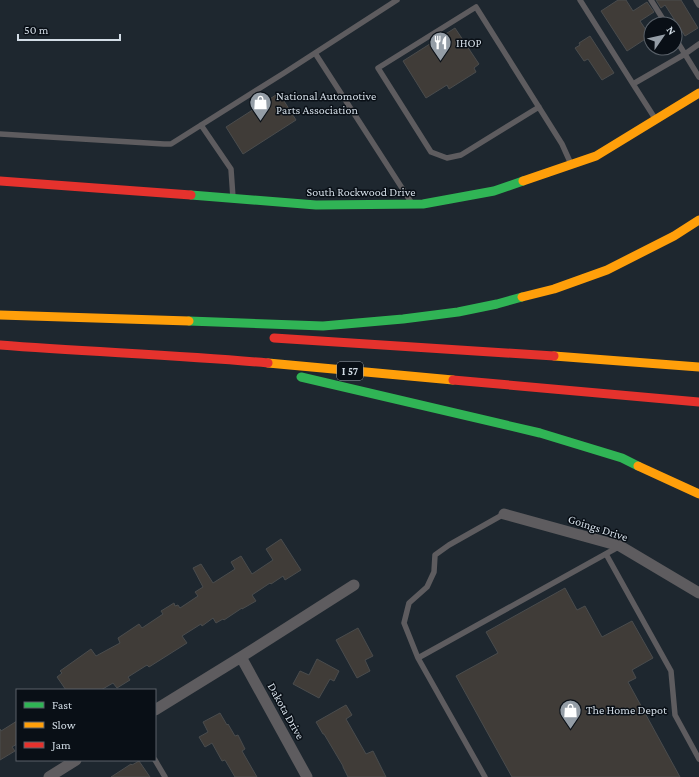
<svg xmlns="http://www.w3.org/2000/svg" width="699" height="777" viewBox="0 0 699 777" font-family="'Crimson Pro',serif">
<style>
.building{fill:#403c38;stroke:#4a4c4d}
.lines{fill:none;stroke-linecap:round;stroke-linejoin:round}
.lane{stroke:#5e5c5f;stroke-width:5.5}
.street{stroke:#5e5c5f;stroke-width:11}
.fast{stroke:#30b455;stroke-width:9}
.slow{stroke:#ff9f0a;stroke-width:9}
.jam{stroke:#e5322d;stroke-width:9}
.labels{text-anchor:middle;stroke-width:3;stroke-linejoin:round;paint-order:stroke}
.shield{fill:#090f16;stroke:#969fa8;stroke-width:1}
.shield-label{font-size:11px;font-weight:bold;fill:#d3dde6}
.poi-label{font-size:12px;fill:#d3dde6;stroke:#090f16;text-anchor:start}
.street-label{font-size:12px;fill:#d3dde6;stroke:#090f16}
</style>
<rect width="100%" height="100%" fill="#1e272f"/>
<path class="building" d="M618,0h8l7,11 14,-9 7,10 -14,9 10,15 -23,15 -26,-40z
M656,0h25l17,28 -13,8 -20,-31 -4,3z
M455,28l24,36 -5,4 2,4 -27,17 -2,-4 -21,13 -23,-37z
M590,36l24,37 -12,7 -14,-21 -4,2 -9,-13 5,-3 -1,-2z
M279,93l17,27 -53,34 -17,-27z
M281,539l20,31 -16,10 -2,-4 -12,8 -1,-1 -18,12 4,6 -14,8v-1l-18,12 -1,-1 -7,4 -3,-5 -11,8 -1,-2 -19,12 5,7 -38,24 -2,-2 -19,12 2,3 -13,8 -4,-5 -12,7h-35l-9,-13 5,-4 -2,-2 31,-22 5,7 24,-13 -2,-5 21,-14 3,4 21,-14 -2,-3 13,-8 1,3 3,-1 2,3 18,-12 -3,-4 8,-5 -10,-19 8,-4 12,19 22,-14 -4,-7 10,-6 11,18 21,-14 -7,-11z
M565,588l12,22 8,-4 17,31 30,-16 21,37 -21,12 4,8 -8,4 52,95h-168l-56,-101 42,-23 -12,-21z
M358,628l15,28 -8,4 5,11 -13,7 -21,-38z
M317,659l22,12 -5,10 -4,-2 -11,19 -26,-14 7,-13 9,4z
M346,705l6,10 -6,4 20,35 7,-3 13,26h-38l-5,-10v-1l-19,-32h-1l-7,-12z
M220,713l7,12 1,-1 7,12 3,-1 7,14 -3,2 15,26h-22l-10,-17 -3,1 -10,-18 -7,4 -6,-10 9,-5 -5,-10z
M17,721v23l-5,3 3,4 -15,9v-31l1,2z
M139,761l11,16h-39l20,-13 1,1z"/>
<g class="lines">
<path class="lane" d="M580,0l53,84
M651,0l15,24
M696,0l3,5
M675,38l24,39
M315,53l96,149
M539,107l-78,48 -14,3 -16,-6 -53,-84 98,-61 86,137 9,20
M656,120l-23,-36 52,-30 14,-10
M201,125l30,44 2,29
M0,134l164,10h7l113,-71 113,-73
M606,554l65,117 4,44 24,44
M418,658l-14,-35 5,-20 18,-16 7,-15 1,-17 14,-10 55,-31
M155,760l10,17
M485,777l-67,-119 202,-112"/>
<path class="street" d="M504,514l116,32 79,47
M241,657l66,120
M155,710l86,-53 113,-72
M49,777l27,-17"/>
<path class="fast" d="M191,195l125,10 107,-1 71,-13 29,-10
M189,321l134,5 80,-7 55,-7 39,-8 25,-7
M301,377l239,56 82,25 16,8"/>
<path class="slow" d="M523,181l73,-25 103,-63
M522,297l32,-8 53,-19 67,-34 25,-16
M0,315l189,6
M554,356l145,11
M268,363l185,17
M638,466l61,28"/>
<path class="jam" d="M0,181l191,14
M274,338l280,18
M0,345c89,7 179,10 268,18
M453,380l246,22"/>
</g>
<defs>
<symbol id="restaurant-pin" viewBox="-11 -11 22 30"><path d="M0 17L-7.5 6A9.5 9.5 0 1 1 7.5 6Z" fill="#949da6" stroke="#090f16"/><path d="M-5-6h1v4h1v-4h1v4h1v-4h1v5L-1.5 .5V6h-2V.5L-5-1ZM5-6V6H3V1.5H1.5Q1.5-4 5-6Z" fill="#fff"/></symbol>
<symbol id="shop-pin" viewBox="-11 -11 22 30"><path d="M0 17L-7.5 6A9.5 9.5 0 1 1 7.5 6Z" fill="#949da6" stroke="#090f16"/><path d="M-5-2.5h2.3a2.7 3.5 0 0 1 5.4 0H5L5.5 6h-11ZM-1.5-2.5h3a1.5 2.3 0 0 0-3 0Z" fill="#fff"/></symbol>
</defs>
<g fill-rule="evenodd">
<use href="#restaurant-pin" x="428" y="30" width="25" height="34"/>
<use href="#shop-pin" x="248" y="90" width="25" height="34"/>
<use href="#shop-pin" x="558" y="698" width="25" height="34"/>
</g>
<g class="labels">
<rect class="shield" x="337" y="362" width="26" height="18" rx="3"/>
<g class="shield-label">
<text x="350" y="375">I 57</text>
</g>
<g class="poi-label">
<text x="456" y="47">IHOP</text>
<text x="276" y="100">National Automotive<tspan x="276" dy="14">Parts Association</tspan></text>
<text x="586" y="714">The Home Depot</text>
</g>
<g class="street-label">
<text x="361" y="196">South Rockwood Drive</text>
<text transform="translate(598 528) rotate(18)" y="4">Goings Drive</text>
<text transform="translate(286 711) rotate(61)" y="4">Dakota Drive</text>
</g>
</g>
<rect x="16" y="689" width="140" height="72" fill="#090f16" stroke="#5a6169"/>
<rect x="24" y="702" width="20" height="6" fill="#30b455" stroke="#5a6169"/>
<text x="52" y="709" font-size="12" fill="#d3dde6">Fast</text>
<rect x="24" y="722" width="20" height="6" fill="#ff9f0a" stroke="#5a6169"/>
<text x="52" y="729" font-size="12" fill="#d3dde6">Slow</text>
<rect x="24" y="742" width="20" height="6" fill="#e5322d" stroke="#5a6169"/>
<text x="52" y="749" font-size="12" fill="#d3dde6">Jam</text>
<g transform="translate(663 36) rotate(56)"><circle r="19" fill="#090f16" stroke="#5a6169"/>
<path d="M0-3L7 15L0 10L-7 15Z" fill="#949da6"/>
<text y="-6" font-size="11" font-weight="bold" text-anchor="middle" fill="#d3dde6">N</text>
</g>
<path d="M18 34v6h102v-6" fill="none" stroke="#d3dde6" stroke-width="2"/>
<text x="24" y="34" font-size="12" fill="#d3dde6" stroke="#090f16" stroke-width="3" paint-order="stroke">50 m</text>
</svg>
